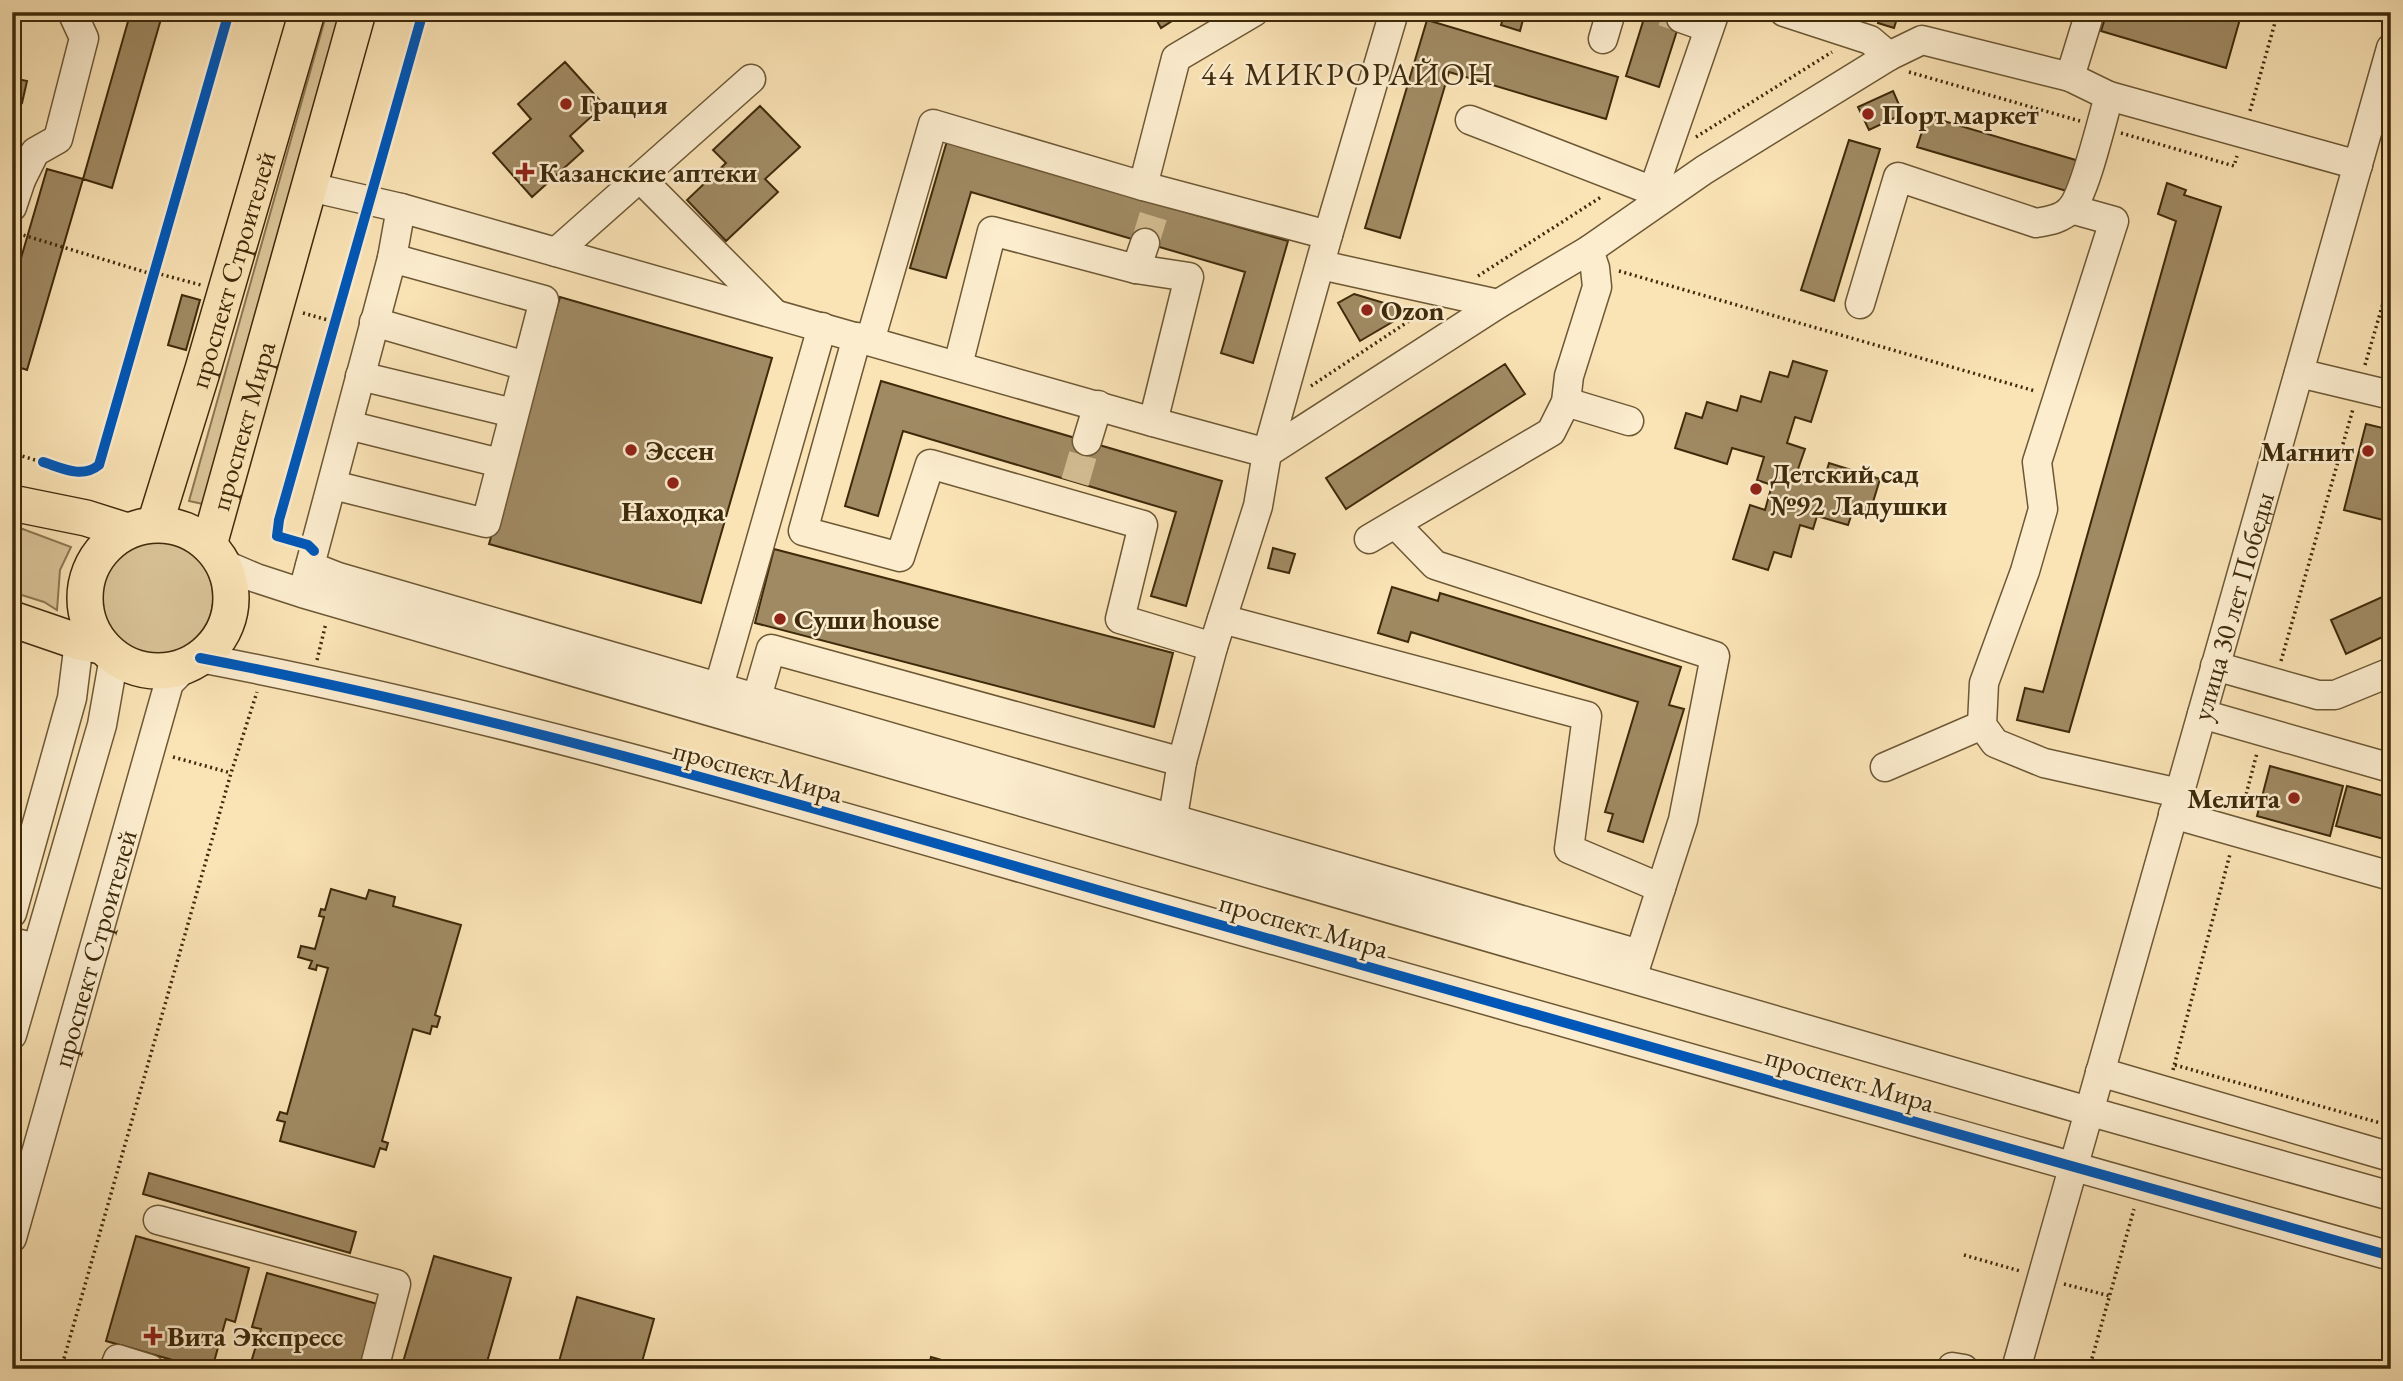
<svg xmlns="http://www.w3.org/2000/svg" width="2403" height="1381" viewBox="0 0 2403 1381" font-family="'EB Garamond',serif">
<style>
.green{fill:#dac498;stroke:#8c7751;stroke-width:2}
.building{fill:#a08a63;stroke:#3e2a0a;stroke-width:2}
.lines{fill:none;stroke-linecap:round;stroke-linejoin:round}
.minor-tunnel{stroke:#d4be93;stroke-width:28;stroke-dasharray:28 14;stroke-linecap:butt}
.minor-casing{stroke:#6d5835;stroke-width:31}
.major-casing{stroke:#3e2a0a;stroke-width:38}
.path{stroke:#3e2a0a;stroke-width:3.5;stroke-dasharray:2 3.5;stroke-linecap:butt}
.minor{stroke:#fcedcf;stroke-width:28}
.major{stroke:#fae3b5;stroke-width:35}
.cycleway-casing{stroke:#fcedcf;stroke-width:15}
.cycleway{stroke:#0057b8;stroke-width:10}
.poi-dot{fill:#8f2418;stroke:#fcedcf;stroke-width:2.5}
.labels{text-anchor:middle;stroke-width:5;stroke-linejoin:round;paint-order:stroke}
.poi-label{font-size:28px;font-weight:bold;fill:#3e2a0a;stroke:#fcedcf;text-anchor:start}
.street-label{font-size:28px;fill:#3e2a0a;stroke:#fcedcf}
.quarter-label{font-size:32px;letter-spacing:2px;fill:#3e2a0a;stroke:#fcedcf}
</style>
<rect width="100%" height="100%" fill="#fae3b5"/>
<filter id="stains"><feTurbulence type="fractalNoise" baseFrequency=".00286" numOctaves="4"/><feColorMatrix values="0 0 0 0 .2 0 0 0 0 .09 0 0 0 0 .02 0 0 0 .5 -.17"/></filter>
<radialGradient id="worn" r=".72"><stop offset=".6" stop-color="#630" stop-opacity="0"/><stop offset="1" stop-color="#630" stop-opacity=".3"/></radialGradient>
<path class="green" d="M327,12h15l-139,492 -14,-3z
M12,525l59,22 -11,23 -3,40 -13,-8 -32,-10z
M99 597a57 57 0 1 1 114 0a57 57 0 1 1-114 0Z"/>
<path class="building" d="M108,12h55l-51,176 -29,-9 46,-161z
M1152,12h34l-25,16z
M1505,12h20l-5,19 -19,-6z
M1646,12h37l-24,75 -33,-11z
M1882,12h17l-5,16 -16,-5z
M2107,12h71l24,7 2,-7h38l-16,56 -125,-37z
M1427,20l191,57 -12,42 -157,-47 -49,166 -35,-10z
M565,62l39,43 -34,31 13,15 -51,46 -39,-44 38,-34 -13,-15z
M12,78l15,3 -5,22 -10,-2z
M1893,91l10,23 -34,16 -11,-23z
M760,106l40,41 -35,32 13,13 -52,49 -39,-41 39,-37 -13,-13z
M1927,116l152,45 -9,31 -153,-45z
M1849,140l31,9 -46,152 -33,-11z
M947,141l210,63 131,37 -35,122 -32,-10 24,-81 -274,-80 -25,86 -36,-10z
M47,169l36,10 -56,191 -15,-5v-76z
M2167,183l19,7 -2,5 37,12 -152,525 -52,-12 8,-32 18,4 133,-471 -18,-7z
M1354,294l57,17 -51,30 -22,-38z
M182,295l18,5 -14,50 -18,-5z
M560,297l212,61 -71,245 -212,-59z
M1793,361l34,10 -16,51 -16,-5 -8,26 18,6 -8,23 27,8 5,-17 51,16 -10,33 -16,-5 -6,18 -31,-9 -4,13 -13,-4 -9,32 -17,-5 -6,18 -35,-11 17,-54 15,5 7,-25 -15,-5 7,-23 -32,-9 -5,16 -52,-16 11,-35 16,5 5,-16 30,9 4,-15 20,6 9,-30 18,5z
M1505,364l20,30 -179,115 -20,-31z
M881,381l341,100 -36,125 -35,-10 25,-84 -101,-30 -172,-51 -25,85 -33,-10z
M2366,424l25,6v92l-47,-12z
M1273,548l22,6 -6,19 -21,-5z
M774,549l399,104 -19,74 -399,-104z
M1392,587l46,14 2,-8 241,74 -12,38 15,4 -41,133 -35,-11 5,-17 -8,-2 33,-110 -227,-70 -3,10 -30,-9z
M2391,593v40l-45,21 -15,-34z
M2270,766l73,20 -13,50 -73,-20z
M2347,786l44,12v43l-55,-15z
M331,889l35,10 3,-9 26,7 -2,9 68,19 -26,90 5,2 -3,10 -5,-1 -2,8 -17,-5 -31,112 6,2 -2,7 -6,-2 -6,19 -94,-26 5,-19 -8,-2 3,-8 7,2 41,-146 -11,-3 -1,5 -7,-2 3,-7 -14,-4 3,-11 14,3 9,-32 -5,-1 2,-7 4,1z
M149,1173l207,59 -6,21 -207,-59z
M136,1236l113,32 -14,54 -9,-3 -14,50h-8l-98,-28z
M434,1256l77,22 -26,91h-84z
M267,1273l114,32 -18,64h-114l12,-40 -9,-2z
M577,1297l77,22 -14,50h-83z
M931,1357l21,6 -1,6h-23z"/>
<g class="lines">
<path class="minor-tunnel" d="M1663,12l18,6
M1145,243l12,-39
M1075,482l12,-41"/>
<defs>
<g id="minor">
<path d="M1784,12l86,28 19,16"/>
<path d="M1681,18l28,10"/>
<path d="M1603,39l8,-27"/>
<path d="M2070,77l20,-65"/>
<path d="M1470,120l183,71 62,-179"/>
<path d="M12,177l9,3 14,-28 23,-13 26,-101 -12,-26"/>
<path d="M640,178l133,134"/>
<path d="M1143,186l33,-128 78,-46"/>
<path d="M310,187l91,21 752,214 114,31 231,-149 91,-54 115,-80 185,-114 33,-16 148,37 39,19 249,69"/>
<path d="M12,207l9,-27"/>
<path d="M2071,209l43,12 -77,241 6,47 -18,62 -41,112 -2,42 13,18 49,20 135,30"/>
<path d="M556,252l195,-173"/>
<path d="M392,258l9,-50"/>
<path d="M1321,265l177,39"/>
<path d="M1136,269l9,-26"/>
<path d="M1860,304l38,-127 138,46c12,-2 26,-4 35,-14 14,-16 31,-89 38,-113"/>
<path d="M374,322l152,44"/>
<path d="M857,337l-54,194 97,26 30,-93 213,61 -23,94 93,28"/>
<path d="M870,341l63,-217 210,62 185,49"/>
<path d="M958,365l34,-134 144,38 53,8 -36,145"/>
<path d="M2299,373l92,22"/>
<path d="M360,376l153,37"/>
<path d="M1566,402l63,19"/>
<path d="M348,425l152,38"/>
<path d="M1087,441l11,-36"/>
<path d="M1369,539l182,-107 15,-30 3,-26 28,-89 -2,-19 -6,-18"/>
<path d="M223,564l33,14 46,15 1786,518 303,85"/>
<path d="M310,566l28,11 1301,377"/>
<path d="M305,584l87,-326 152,42 -58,223 -153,-38"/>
<path d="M1222,619l365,97 -18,133 92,39 22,-68 32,-164 -280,-91 -32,-33 -1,-12"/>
<path d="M200,658c321,61 635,157 950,247 413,117 827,235 1241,351"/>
<path d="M2215,666l103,29h17l56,-23"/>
<path d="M719,686l103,-359"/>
<path d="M757,697l14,-48 411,113"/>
<path d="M2202,714l189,54"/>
<path d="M1885,767l97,-42"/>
<path d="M2173,814l218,62"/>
<path d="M1170,835l12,-73 31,-115 45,-141 9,-53 61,-218 66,-223"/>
<path d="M12,913l60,-215 7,-56"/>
<path d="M12,942l25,6"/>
<path d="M1634,972l27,-84"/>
<path d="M12,1035l90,-310 12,-68"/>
<path d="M2100,1072l291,85"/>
<path d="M158,1220l238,64 -22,85"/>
<path id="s1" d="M12,1238l157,-555 17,-17"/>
<path d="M114,1369l4,-10 32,10"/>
<path d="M1951,1369l1,-2 12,2"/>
<path id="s2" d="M2016,1369l375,-1321"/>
</g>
<g id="major">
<path d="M12,503l74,15 41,13"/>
<path id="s3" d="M155,524l48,-155 104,-357"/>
<circle cx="158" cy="598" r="73"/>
<path id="s4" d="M209,545l149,-533"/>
<path d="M12,619l67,23 23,4"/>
</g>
</defs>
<use href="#minor" class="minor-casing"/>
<use href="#major" class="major-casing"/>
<path class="path" d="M1909,72l171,49
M2250,111l28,-99
M2121,133l113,33 3,-10
M1696,137l136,-85
M13,232l142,43
M1619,271l416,120
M156,273l45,12
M1478,276l123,-79
M303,313l32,9
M2365,365l26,-89
M1311,386l113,-75
M12,453l66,20 13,-1 8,-7 130,-453
M317,660l9,-37
M2281,661l72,-252
M173,757l58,16
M2242,810l15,-57
M2175,1065l216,61
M2173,1070l57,-216
M1964,1255l56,16
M2064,1284l46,12
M61,1369l170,-596 26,-81
M2089,1369l45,-160"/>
<use href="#minor" class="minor"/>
<use href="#major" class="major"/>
<defs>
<path id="cycleway" d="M43,462c19,6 39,17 56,3l130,-453
M314,551l-6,-6 -31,-9 2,-16 144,-508
M200,658c321,61 635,157 950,247 413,117 827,235 1241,351"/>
</defs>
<use href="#cycleway" class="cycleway-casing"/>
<use href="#cycleway" class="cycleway"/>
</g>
<g class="poi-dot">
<circle cx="566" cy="104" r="7"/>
<circle cx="1868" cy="114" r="7"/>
<path d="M521.5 161.5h7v7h7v7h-7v7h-7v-7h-7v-7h7z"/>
<circle cx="1367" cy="310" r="7"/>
<circle cx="631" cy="450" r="7"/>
<circle cx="2368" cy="451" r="7"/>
<circle cx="673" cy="483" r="7"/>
<circle cx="1756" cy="489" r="7"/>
<circle cx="780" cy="619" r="7"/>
<circle cx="2294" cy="798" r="7"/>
<path d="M149.5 1325.5h7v7h7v7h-7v7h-7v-7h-7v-7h7z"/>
</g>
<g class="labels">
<g class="poi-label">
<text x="580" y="114">Грация</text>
<text x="1882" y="124">Порт маркет</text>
<text x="539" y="182">Казанские аптеки</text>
<text x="1381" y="320">Ozon</text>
<text x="645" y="460">Эссен</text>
<text x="2354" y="461" text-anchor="end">Магнит</text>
<text x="1770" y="483">Детский сад<tspan x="1770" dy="32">№92 Ладушки</tspan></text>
<text x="673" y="521" text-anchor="middle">Находка</text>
<text x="794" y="629">Суши house</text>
<text x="2280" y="808" text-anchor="end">Мелита</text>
<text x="167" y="1346">Вита Экспресс</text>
</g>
<g class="street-label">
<text dy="10" stroke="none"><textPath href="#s3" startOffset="266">проспект Строителей</textPath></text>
<text dy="10" stroke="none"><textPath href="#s4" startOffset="124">проспект Мира</textPath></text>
<text dy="10" stroke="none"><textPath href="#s2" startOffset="793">улица 30 лет Победы</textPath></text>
<text transform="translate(758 771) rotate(15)" y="10">проспект Мира</text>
<text transform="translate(1304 925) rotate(16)" y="10">проспект Мира</text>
<text dy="10" stroke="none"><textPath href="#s1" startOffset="301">проспект Строителей</textPath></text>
<text transform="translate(1850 1079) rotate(16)" y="10">проспект Мира</text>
</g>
<g class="quarter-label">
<text x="1348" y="85">44 МИКРОРАЙОН</text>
</g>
</g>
<rect width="2403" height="1381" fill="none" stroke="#fae3b5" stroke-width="42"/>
<rect x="14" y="14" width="2375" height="1353" fill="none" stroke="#3e2a0a" stroke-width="3.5"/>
<rect x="21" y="21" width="2361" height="1339" fill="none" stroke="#3e2a0a" stroke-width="2"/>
<rect width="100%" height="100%" filter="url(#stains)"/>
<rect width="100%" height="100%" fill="url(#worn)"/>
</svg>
